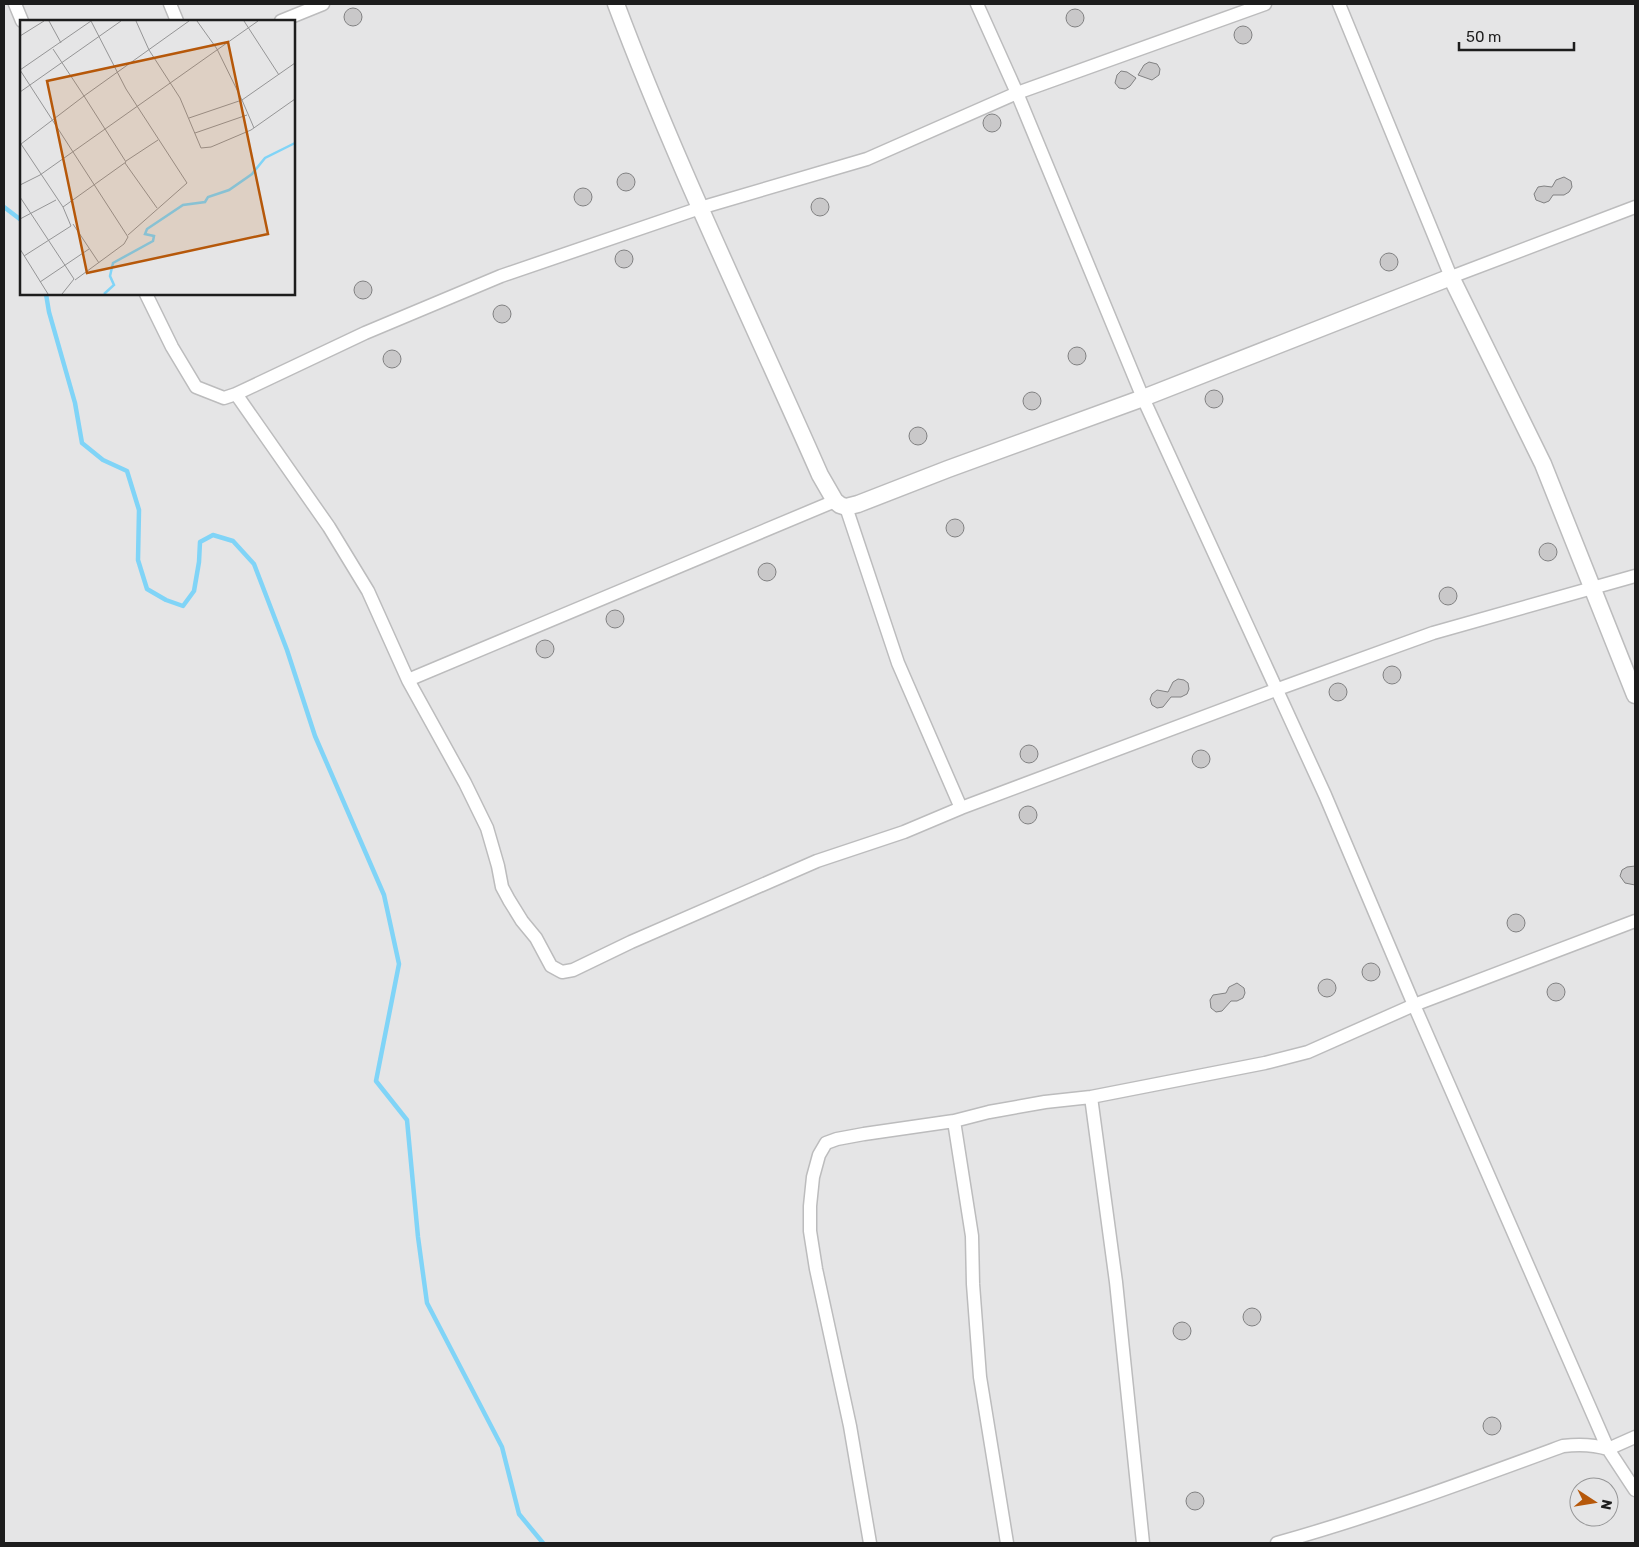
<svg xmlns="http://www.w3.org/2000/svg" width="1639" height="1547" viewBox="0 0 1639 1547" font-family="Rubik,sans-serif">
<style>
.lines{fill:none;stroke-linecap:round;stroke-linejoin:round}
.stream{stroke:#80d4f7;stroke-width:4.5}
.building{fill:#c9c8c9;stroke:#818182}
.minor-casing{stroke:#bcbcbd;stroke-width:15}
.tertiary-casing{stroke:#bcbcbd;stroke-width:19}
.minor{stroke:#fff;stroke-width:12}
.tertiary{stroke:#fff;stroke-width:16}
.inset-river{fill:none;stroke:#80d4f7;stroke-width:2.5}
.inset-road{fill:none;stroke:#959596;stroke-width:1}
.view{fill:#b6580a;fill-opacity:0.15;stroke:#b6580a;stroke-width:2.5}
.inset-edge{fill:none;stroke:#1d1d1d;stroke-width:2.5}
</style>
<rect width="100%" height="100%" fill="#e5e5e6"/>
<g class="lines">
<path class="stream" d="M4,207l17,13
M46,294l3,18 26,91 7,40 21,17 24,11 12,39 -1,50 9,29 19,11 17,6 11,-15 5,-29 1,-20 13,-7 20,6 21,23 33,86 28,86 69,159 15,69 -23,117 31,39 11,117 9,66 75,144 17,67 24,29"/>
</g>
<path class="building" d="M344 17a9 9 0 1 1 18 0a9 9 0 1 1-18 0Z
M1066 18a9 9 0 1 1 18 0a9 9 0 1 1-18 0Z
M1234 35a9 9 0 1 1 18 0a9 9 0 1 1-18 0Z
M1149,62l8,2 3,5 -1,6 -7,5 -14,-5 6,-10z
M1121,71l6,1 9,6 -6,8 -5,3 -6,-1 -4,-5 2,-8z
M983 123a9 9 0 1 1 18 0a9 9 0 1 1-18 0Z
M617 182a9 9 0 1 1 18 0a9 9 0 1 1-18 0Z
M1564,177l7,4 1,6 -3,5 -5,3h-11l-4,6 -5,2 -8,-3 -2,-6 4,-7 6,-1 8,1 4,-7z
M574 197a9 9 0 1 1 18 0a9 9 0 1 1-18 0Z
M811 207a9 9 0 1 1 18 0a9 9 0 1 1-18 0Z
M615 259a9 9 0 1 1 18 0a9 9 0 1 1-18 0Z
M1380 262a9 9 0 1 1 18 0a9 9 0 1 1-18 0Z
M354 290a9 9 0 1 1 18 0a9 9 0 1 1-18 0Z
M493 314a9 9 0 1 1 18 0a9 9 0 1 1-18 0Z
M1068 356a9 9 0 1 1 18 0a9 9 0 1 1-18 0Z
M383 359a9 9 0 1 1 18 0a9 9 0 1 1-18 0Z
M1205 399a9 9 0 1 1 18 0a9 9 0 1 1-18 0Z
M1023 401a9 9 0 1 1 18 0a9 9 0 1 1-18 0Z
M909 436a9 9 0 1 1 18 0a9 9 0 1 1-18 0Z
M946 528a9 9 0 1 1 18 0a9 9 0 1 1-18 0Z
M1539 552a9 9 0 1 1 18 0a9 9 0 1 1-18 0Z
M758 572a9 9 0 1 1 18 0a9 9 0 1 1-18 0Z
M1439 596a9 9 0 1 1 18 0a9 9 0 1 1-18 0Z
M606 619a9 9 0 1 1 18 0a9 9 0 1 1-18 0Z
M536 649a9 9 0 1 1 18 0a9 9 0 1 1-18 0Z
M1383 675a9 9 0 1 1 18 0a9 9 0 1 1-18 0Z
M1178,679l6,1 4,3 1,6 -2,5 -6,3h-10l-8,10 -6,1 -5,-3 -2,-6 2,-5 5,-4 11,2 5,-10z
M1329 692a9 9 0 1 1 18 0a9 9 0 1 1-18 0Z
M1020 754a9 9 0 1 1 18 0a9 9 0 1 1-18 0Z
M1192 759a9 9 0 1 1 18 0a9 9 0 1 1-18 0Z
M1019 815a9 9 0 1 1 18 0a9 9 0 1 1-18 0Z
M1635,866v19l-10,-2 -5,-7 2,-6 5,-3z
M1507 923a9 9 0 1 1 18 0a9 9 0 1 1-18 0Z
M1362 972a9 9 0 1 1 18 0a9 9 0 1 1-18 0Z
M1318 988a9 9 0 1 1 18 0a9 9 0 1 1-18 0Z
M1237,983l7,5 1,5 -2,5 -6,3h-6l-9,10 -6,1 -5,-4 -1,-8 3,-5 13,-2 3,-6z
M1547 992a9 9 0 1 1 18 0a9 9 0 1 1-18 0Z
M1243 1317a9 9 0 1 1 18 0a9 9 0 1 1-18 0Z
M1173 1331a9 9 0 1 1 18 0a9 9 0 1 1-18 0Z
M1483 1426a9 9 0 1 1 18 0a9 9 0 1 1-18 0Z
M1186 1501a9 9 0 1 1 18 0a9 9 0 1 1-18 0Z"/>
<g class="lines">
<defs>
<path id="minor" d="M15,4l7,17
M170,4l7,17
M977,4l40,89 126,305 182,397 89,210 194,444 27,41
M1339,4l112,273 184,-70
M281,21l42,-17
M146,294l26,53 24,40 28,11 12,-4 129,-61 136,-57 199,-68 167,-49 150,-66 248,-89
M236,394l93,133 39,64 40,89 57,103 22,45 11,38 4,21 7,13 13,21 14,17 15,28 11,6 11,-2 58,-28 186,-81 87,-29 57,-24 317,-119 155,-56 202,-57
M846,507l52,156 63,145
M408,680l427,-179
M1091,1097l25,185 27,261
M954,1121l18,115 1,48 7,93 27,166
M870,1543l-20,-117 -34,-157 -6,-38v-25l3,-29 6,-22 7,-12 11,-4 27,-5 90,-13 35,-9 56,-10 46,-5 174,-34 43,-11 106,-47 221,-84
M1277,1543c97,-27 191,-62 286,-97 16,-2 29,-2 45,3l27,-12"/>
<path id="tertiary" d="M616,4c60,160 135,314 204,471l15,26 5,4 6,2 12,-3 90,-35 195,-71 308,-121 92,187 92,231"/>
</defs>
<use href="#minor" class="minor-casing"/>
<use href="#tertiary" class="tertiary-casing"/>
<use href="#minor" class="minor"/>
<use href="#tertiary" class="tertiary"/>
</g>
<g transform="translate(20 20)">
<rect width="275" height="275" fill="#e5e5e6"/>
<path class="inset-river" d="M84,274l10,-9 -4,-9 3,-13 40,-22 1,-5 -9,-2 2,-5 36,-24 22,-3 3,-5 21,-7 23,-16 13,-16 30,-15"/>
<path class="inset-road" d="M29,1l12,22M71,1l35,68 61,94 -59,52M116,1l13,29 31,48 21,50 10,-1 40,-17 44,-31M177,1l20,28 25,51 53,-37M224,1l35,54M0,16l24,-15M33,29l31,47 -63,48 42,63M0,50l108,167 -4,7 -49,36M0,50l71,-49M0,72l101,-71M169,98l53,-18 12,28M175,113l52,-18M106,141l32,-21M105,143l32,45M0,165l20,-10 218,-154M0,177l54,82 -12,15M0,199l36,-19M53,204l26,39M0,229l28,45M4,236l47,-30 -8,-19 63,-45 -42,-66 105,-75M20,262l49,-33"/>
<path class="view" d="M208,22l40,192 -181,39 -40,-192z"/>
<rect width="275" height="275" class="inset-edge"/>
</g>
<rect width="1639" height="1547" fill="none" stroke="#1d1d1d" stroke-width="10"/>
<g transform="translate(1594 1502) rotate(102)"><circle r="24" fill="#e5e5e6" stroke="#959596"/>
<path d="M0-4L9 19L0 12L-9 19Z" fill="#b6580a"/>
<text y="-8" font-size="14" font-weight="bold" text-anchor="middle" fill="#1d1d1d">N</text>
</g>
<path d="M1459 42v8h115v-8" fill="none" stroke="#1d1d1d" stroke-width="2.5"/>
<text x="1466" y="42" font-size="15" fill="#1d1d1d" stroke="#e5e5e6" stroke-width="4" paint-order="stroke">50 m</text>
</svg>
